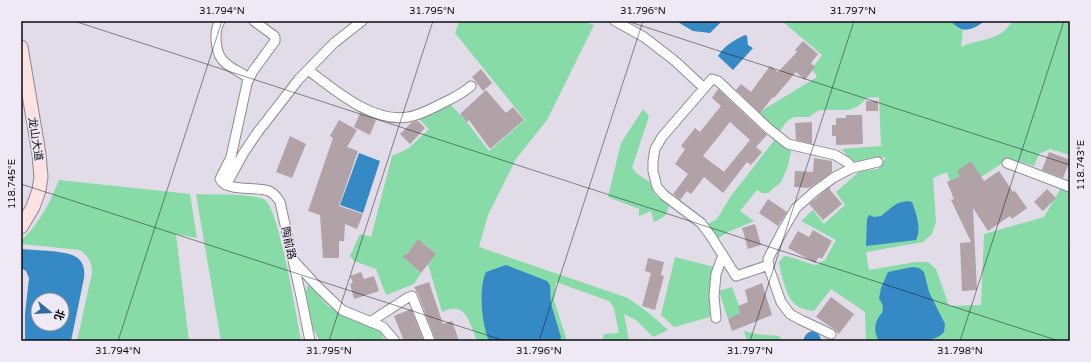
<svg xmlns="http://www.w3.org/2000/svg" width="1091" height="362" viewBox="0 0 1091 362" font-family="'Varela Round','Noto Sans SC',sans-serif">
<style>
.green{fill:#87dba6}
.water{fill:#3589c5;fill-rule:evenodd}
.building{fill:#b0a2a6;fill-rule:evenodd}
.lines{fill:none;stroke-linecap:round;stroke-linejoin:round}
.street-casing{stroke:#8e8994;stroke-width:11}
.secondary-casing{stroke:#8e8994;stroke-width:15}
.street{stroke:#fff;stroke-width:9}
.secondary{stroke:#fce2e1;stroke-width:13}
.ticks{fill:none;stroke:#0e0c10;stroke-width:1;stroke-opacity:0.45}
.labels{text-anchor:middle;stroke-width:3;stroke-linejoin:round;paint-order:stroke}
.street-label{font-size:11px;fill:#0e0c10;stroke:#eee9f5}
.neatline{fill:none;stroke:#0e0c10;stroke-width:1.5}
.ticks-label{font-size:10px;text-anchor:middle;fill:#0e0c10}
</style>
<rect width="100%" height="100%" fill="#e1dce8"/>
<path class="green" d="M459,21h125l10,4 -47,95 -31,39 -28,56 -9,32 149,51 21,15 19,17 -15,7 -17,-17 -12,-6 5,27h-27l2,-7 15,-1 -5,-25 -5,-7 -53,-19 -2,18 13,41h-90c-7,-17 -11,-42 -35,-29l-14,-48 8,-10 -18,-15 -14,19 17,15 -7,11 -28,11 -10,-26 -22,-8 -4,-5 10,-22 11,3 21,-81 17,-8 20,-19 -11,-11 32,-14 16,17 23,30 36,-31 -70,-87z
M782,21h169l6,7 6,2 -2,17c13,-7 31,-6 43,-16 3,-2 6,-7 8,-10h58v134l-20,-6 -11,5 -5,12 -23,-7 -7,3 -23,15 -10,-16 -11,15 -10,5 -3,-9 -14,6 3,44 -4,12 -9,8 -57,10 3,18 47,-8h12l8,7 13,37 32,-1 3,-71 60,-17 18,-31 8,4v47l-2,6 2,7v91h-204l-1,-29 -34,-23 -17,22c-8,-1 -17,-3 -22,-10 -6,-7 -12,-30 -13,-39l5,-6c11,1 21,7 32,9l9,-5 11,-20 -35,-19 12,-11 11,14 21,-19 -9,-13 24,-21 18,-2 8,-12 -9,1 -24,6 -11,-15 39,-3 -2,-49 -12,1 -10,9 -9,3h-29l-10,7h-15l-8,5 -7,11 -21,-20 59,-36 -5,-8 10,-14z
M643,109l6,7 -17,52 5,6 13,8c4,13 7,16 19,22 -1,11 -6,14 -15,18l-3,-11 -12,5v-7l-31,-12 13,-54z
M776,138l15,13 -3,15 -7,16 -13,11h-6l-5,-3 -17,21 14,10 -26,11 -12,8 -10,-15 11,-6 14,-23z
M59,180l131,14 7,44 -21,-4 13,107h-112l15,-68c0,-11 -4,-17 -12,-23l-59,-6v-3c19,-19 28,-36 38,-61z
M196,194c15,1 58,-1 69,6 14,9 32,119 36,141h-80z
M675,257l39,10 -5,30 1,20 -36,10 -13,-12z
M310,285l18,21 16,10 30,10 8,7 2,8h-29l-1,-3 -4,3h-30l-8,-14 -6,-35 1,-6z
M732,287l7,19 1,7 -12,6 -9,-28z
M744,331l12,3 23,2 3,5h-35z"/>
<path class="water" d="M676,21h50l-5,1 -11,11 -17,-2z
M951,21h34c-13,9 -23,14 -34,0z
M745,35l2,1 1,9 5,3 -20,22 -15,-14c6,-10 16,-16 27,-21z
M359,153l21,8 -17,52 -23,-8z
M907,201l5,1c4,11 10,27 4,38l-50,6 1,-27 2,-4 5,2 7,-1 11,-9 6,-4z
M21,249c10,1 19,1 29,2 18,2 37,3 34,27l-13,63h-46v-27l4,-36 -3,-7 -5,-3zM38,300h24v24h-24z
M506,265l41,16 3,4 1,19 10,33 -1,4h-71c-7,-17 -11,-51 -3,-69z
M912,267l7,1 5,4 5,20 16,32 -1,8c-11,14 -49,9 -65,9 -6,-9 -5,-20 3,-28l1,-7 -4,-8 2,-10 7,-16z
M813,331l5,2 4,8h-19c2,-6 4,-9 10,-10z"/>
<path class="building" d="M803,41l15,13 -7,9 4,4 -10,13 -9,-8 -22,26 -1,-1 -13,16 -24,-23 5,-6 10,8 19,-26 8,6 19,-20 -2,-2z
M481,69l11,14 -9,8 -11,-14z
M718,89l49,46 -11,12 6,5 -11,13 -4,-3 -24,31 -19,-16 -13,17 -4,-3 -7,9 -7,-6 15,-20 -13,-10 10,-15 -4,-3 14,-18 5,4 21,-26 -9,-8zM730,122l20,18 -26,32 -21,-16z
M486,90l20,23 7,-6 11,13 -34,29 -21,-29 -2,2 -7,-8z
M866,101h12v10h-12z
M360,113l16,7 -6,15 -16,-8z
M846,115h16l1,29 -27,1v-9h-4v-11h4v-7h10z
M339,120l18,10 -10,17 11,4 -19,55 24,8 -6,15 -12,-5 -1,17h-5v17h-16l-3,-43 -12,-4 25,-73 -3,-2z
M418,121l7,7 -15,16 -10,-10 12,-12z
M812,122v22l-16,-4 -1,-17z
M290,136l16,8 -14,34 -16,-6z
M1049,152l21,8 -7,18 -21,-8z
M814,158l18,3v11l-23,16 -15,-1 1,-16 18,1z
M971,161l13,20 15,-10 14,21 2,-1 12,17 -15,11 -2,-3 -22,15 -15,-23 4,82 -15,1 -2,-48 11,-1 -20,-42 3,-1 -7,-17 13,-6 -3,-5z
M830,187v3l12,14 -19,16 -14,-16z
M1047,189l9,9 -13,13 -9,-9z
M768,199l19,13 -9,14 -19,-13z
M755,224l6,21 -13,4 -6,-21z
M813,230l19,11 -10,18 -3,-2 -4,6 -27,-15 10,-17 11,6z
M418,239l18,15 -15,19 -19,-17 5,-2z
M648,258l16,4 -3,13 3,1 -9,34 -13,-4 9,-33 -6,-2z
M361,272l3,7 10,-3 5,15 -25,8 -4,-15 3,-1 -3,-7z
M429,282l14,42 9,-3 7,20h-23l-18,-47 -4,-7z
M762,283l10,32 -40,16 -4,-12 12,-6 -2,-7 10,-4 -3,-12z
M831,297l23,17 -15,20 -5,-5 -18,-12z
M411,309l13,32h-20l-10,-25z"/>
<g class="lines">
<defs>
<path id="street" d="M220,21c-4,7 -4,11 -4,18 1,24 12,26 30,37l2,3 -17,78 -11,22c6,13 36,7 49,12 5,2 8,6 11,11l21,94 9,45
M615,21l29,16 31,24 29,27
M308,70c27,20 64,53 100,47 9,-1 21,-7 29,-11 12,-6 24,-11 34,-20
M247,83l6,-12 22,-30v-4l-2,-2 -19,-14
M1007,163l63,24
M226,185l17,-31 14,-21 42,-54 35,-36 28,-22
M294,261l23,25 25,24 41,17 12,14
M734,272l2,4 33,-11
M736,276l-26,-41 -9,-12 -37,-28 -7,-8 -4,-16v-10l2,-12 7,-12 50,-58 6,2 51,48 19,15 47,11 12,7 5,6
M716,318l-2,-22 2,-22 7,-19 1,3
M370,322l37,-24 5,-2 18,45
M831,334l-30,-14 -11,-6 -9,-12 -12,-34 -1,-9 15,-29 13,-22 18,-16 19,-14 19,-10 26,-6"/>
<path id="secondary" d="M21,47l18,107 2,23 -2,13 -6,17 -12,20"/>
</defs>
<use href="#street" class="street-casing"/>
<use href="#secondary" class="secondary-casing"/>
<use href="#street" class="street"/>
<use href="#secondary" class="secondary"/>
</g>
<path class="ticks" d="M74,21l985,320M627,21l443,144M21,184l484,157M118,341l104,-320M329,341l104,-320M539,341l104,-320M750,341l104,-320M960,341l104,-320"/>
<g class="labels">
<g class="street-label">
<text transform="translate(36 139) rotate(81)" y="4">龙山大道</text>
<text transform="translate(289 243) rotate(77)" y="4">陶前路</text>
</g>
</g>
<rect width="1091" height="362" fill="none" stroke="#eee9f5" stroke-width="44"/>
<g transform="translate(50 312) rotate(108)"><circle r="19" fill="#eee9f5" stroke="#949199"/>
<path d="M0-3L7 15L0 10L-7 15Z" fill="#2d6ca3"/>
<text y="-6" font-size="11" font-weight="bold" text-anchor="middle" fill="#0e0c10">北</text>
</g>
<rect x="22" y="22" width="1047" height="318" class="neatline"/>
<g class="ticks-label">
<text x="222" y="14">31.794°N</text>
<text x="432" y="14">31.795°N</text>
<text x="643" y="14">31.796°N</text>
<text x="853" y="14">31.797°N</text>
<text transform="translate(1080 165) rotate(-90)" y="4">118.743°E</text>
<text transform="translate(11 184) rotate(-90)" y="4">118.745°E</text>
<text x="118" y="354">31.794°N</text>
<text x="329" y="354">31.795°N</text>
<text x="539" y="354">31.796°N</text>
<text x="750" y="354">31.797°N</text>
<text x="960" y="354">31.798°N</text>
</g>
</svg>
